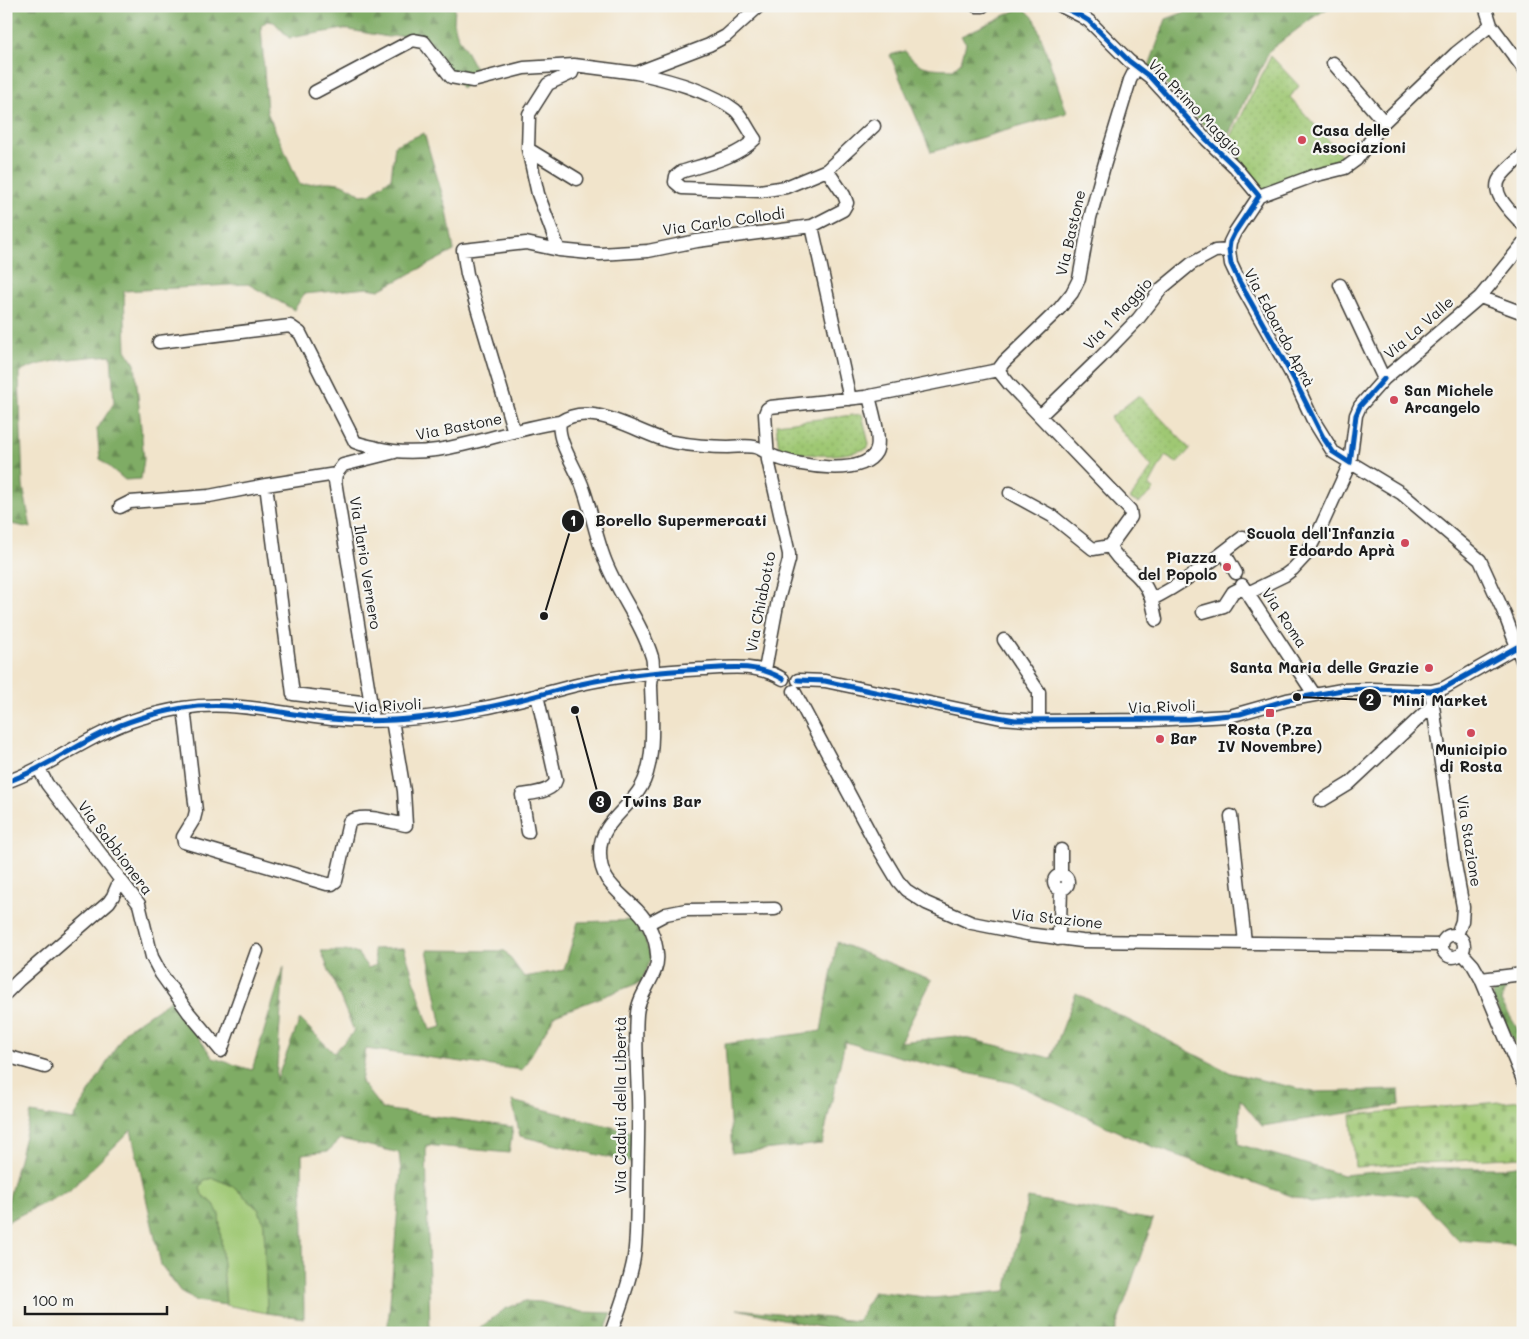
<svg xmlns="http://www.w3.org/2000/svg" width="1529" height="1339" viewBox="0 0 1529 1339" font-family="Mali,sans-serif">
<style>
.grass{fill:#9fc873;stroke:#5e7248}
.forest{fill:url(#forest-firs);stroke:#4e6440}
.cemetery{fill:url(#cemetery-stones);stroke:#5e7248}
.park{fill:url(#park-dots);stroke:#5e7248}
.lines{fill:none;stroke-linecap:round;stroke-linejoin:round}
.minor-casing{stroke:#3c3a36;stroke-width:15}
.minor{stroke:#fff;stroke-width:12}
.cycleway-casing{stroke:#f6f6f2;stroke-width:8}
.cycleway{stroke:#0057b8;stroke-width:5}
.poi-dot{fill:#d1495b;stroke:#f6f6f2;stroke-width:2}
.labels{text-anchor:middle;stroke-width:4.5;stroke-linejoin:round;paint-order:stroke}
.street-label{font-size:15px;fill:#1c1c1c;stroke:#f6f6f2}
.poi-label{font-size:15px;font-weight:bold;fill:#1c1c1c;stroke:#f6f6f2;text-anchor:start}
.leader{fill:none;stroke:#1c1c1c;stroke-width:2}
.callout-dot{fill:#1c1c1c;stroke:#f6f6f2;stroke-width:2}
.mark-label{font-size:15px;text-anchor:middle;font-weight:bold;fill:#fff}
.callout-label{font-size:16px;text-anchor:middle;font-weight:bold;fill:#1c1c1c;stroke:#f6f6f2;stroke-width:4.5;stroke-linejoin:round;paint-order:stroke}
</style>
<defs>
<pattern id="forest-firs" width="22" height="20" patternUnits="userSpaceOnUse" patternTransform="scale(1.25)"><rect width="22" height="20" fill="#7fac65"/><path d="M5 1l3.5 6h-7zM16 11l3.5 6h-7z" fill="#678b52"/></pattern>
<pattern id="cemetery-stones" width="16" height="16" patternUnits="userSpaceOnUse" patternTransform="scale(1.25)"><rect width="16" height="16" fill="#9fc873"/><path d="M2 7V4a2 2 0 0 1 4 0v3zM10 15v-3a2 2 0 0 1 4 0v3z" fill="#88ab63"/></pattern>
<pattern id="park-dots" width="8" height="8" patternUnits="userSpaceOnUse" patternTransform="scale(1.25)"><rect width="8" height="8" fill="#9fc873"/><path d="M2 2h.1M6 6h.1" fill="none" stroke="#88ab63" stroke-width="1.8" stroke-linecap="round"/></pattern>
</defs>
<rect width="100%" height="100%" fill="#f6f6f2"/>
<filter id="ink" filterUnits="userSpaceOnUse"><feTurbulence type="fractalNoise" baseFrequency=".02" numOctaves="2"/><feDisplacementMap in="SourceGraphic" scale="10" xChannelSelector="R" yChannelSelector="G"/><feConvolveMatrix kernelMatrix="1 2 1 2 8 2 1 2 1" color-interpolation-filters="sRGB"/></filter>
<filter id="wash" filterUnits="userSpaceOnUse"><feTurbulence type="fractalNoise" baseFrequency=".0096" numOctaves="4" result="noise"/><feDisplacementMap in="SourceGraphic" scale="20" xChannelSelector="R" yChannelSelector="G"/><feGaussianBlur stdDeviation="1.12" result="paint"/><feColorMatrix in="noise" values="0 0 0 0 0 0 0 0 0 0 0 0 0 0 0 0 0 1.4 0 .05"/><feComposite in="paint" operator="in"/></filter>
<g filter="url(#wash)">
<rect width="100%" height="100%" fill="#f1e4cb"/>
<path class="grass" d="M213,1178l20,8 26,24 5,14 3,89 -41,-8 -7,-90 -5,-11 -12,-9 -2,-7 4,-8z"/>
<path class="forest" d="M6,6h449l-1,18 3,10 21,39 -16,16 -35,-50 -14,-5 -25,3 -44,-8 -55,9 -15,-16 -7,-1 -6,5 6,86 33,73c26,-3 39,-8 61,10l9,-1 21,-16 4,-33 29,-12 23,77 7,41 -75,39 -11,-2 -64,6 -10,16 -46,-26 -124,7 2,59 9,14 9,95 -3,20 -16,1 -25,-21 -3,-30 17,-26 -3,-48c-26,3 -71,4 -92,18l4,113 8,42 -25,-5z
M1189,6h142l-20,13 -41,31 -47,96 -74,-80 17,-47 19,-7z
M1023,7l12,12 32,94 -136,39 -41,-97 15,-4c15,19 25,17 48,18l8,-7 5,-19 -5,-7z
M637,920l15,38 -11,24 -86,33 -33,55 -156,-21 -5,33 21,27 131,18 -4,26 -83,-8 4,188h-45l3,-8 13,-153 -2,-19 -58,-14 -13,12 -26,3 2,164 -37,-5 -3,-89 -5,-14 -26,-24 -20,-8 -9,2 -4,8 2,7 12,9 5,11 7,90 -29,-4 -17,-10 -19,-26 -30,-135 -62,61 -63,31v-13l25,-96 42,7 53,-90 46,-31 41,59 39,12 32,-104 -8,115 24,-62 34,34 20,-22 -33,-80h28l9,3 10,14 8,-3 -3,-16 31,-1 26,82 12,-3 -15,-77 78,1 19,26 40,-7 14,-48z
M837,942l95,38 -32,62 56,-6 95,22 25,-65 155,80 82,19 86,-2 1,15 -138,21 -22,-27 -2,45 105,31 74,-7h85l21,-3v80l-65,-5 -41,-44 -41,-4 -65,11 -171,-61 -126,-59 -80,-17 -89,-24 -23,102 -90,9 -7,-109 96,-13z
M1512,977l-11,24 22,37v22l-30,-61 1,-20z
M512,1101l123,32 -4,30 -111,-27z
M1028,1198l125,22 -39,113h-269l-108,-24 121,12 15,-30 60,7 73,-7z
M525,1301l16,1 41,10 30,1 -8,20h-131l32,-24z"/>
<path class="cemetery" d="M1523,1100v57l-168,10 -4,-52z"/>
<path class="park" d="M1271,56l28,30 -9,11 56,63 -82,34 -39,-45z
M1139,395l51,54 -13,14 -12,-7 -16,30 5,4 -15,13 -9,-4 22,-32 -42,-49z
M862,414l7,30 -1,4c-32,11 -57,8 -89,1l-3,-25z"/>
</g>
<g filter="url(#ink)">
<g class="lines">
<defs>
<path id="minor" d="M976,6h7
M1061,6l20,10 8,5 40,40 21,16 57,63 28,27 24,29
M1485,6l6,19 32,43
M1333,63l51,59
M636,73c30,6 74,18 99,37 8,7 14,21 20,29 -19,19 -49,25 -74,33l-5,4 -1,6 7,6 78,3 26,-4 41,-17 47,-44
M315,92l98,-52 11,2 27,35 22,4 51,-13 50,-3 62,8 73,-28 17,-9 33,-30
M528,149l49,30
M1523,155c-7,7 -17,14 -23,23 -11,16 13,35 23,47
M1259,196l-24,36 -5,10 -1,8 2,14 8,17 55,98 18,39 21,34 68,41 79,67 25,55 18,48
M1259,196l54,-20 32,-8 11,-8 28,-38 72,-69 35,-28
M812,226l38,173
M559,250l-21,-56 -10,-45 1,-35 19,-30 24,-11 2,-8
M1340,285l44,94
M1480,297l43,16
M159,342l131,-16 10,7 55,109c7,3 15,4 22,6 62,15 122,-18 183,-26 33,-23 79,13 112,20 18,3 37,5 56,5 9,0 18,-2 27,0 8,2 15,9 23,11 22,8 84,19 98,-6 6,-12 -4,-42 -7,-56
M998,370l12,15 120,125 1,7 -21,29c6,15 22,22 31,34 10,12 12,25 15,40
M1040,416l61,-59 37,-38 24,-31 29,-24 24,-13 14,-1
M560,422c-4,18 16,46 22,63 10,26 14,55 25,80 13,31 35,59 45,92 3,9 -1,20 -1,29 1,29 5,76 -10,101 -12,22 -41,36 -41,64 -1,31 19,40 38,60 11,11 18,28 19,43 3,21 -19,39 -20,60 -2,27 0,55 1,83 1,34 -1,68 -1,102 -1,21 0,44 -4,64 -5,24 -14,47 -22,70
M514,432l-47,-158 -4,-24 63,-7 33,7 41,4 48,-3 49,-10 115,-15 31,-16 4,-7 -3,-8 -17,-25
M336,474l-70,11 27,209 77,9
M1010,493l42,23 41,33 17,-3
M120,507l10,-5 79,-6 57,-11
M1224,552l12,21
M1242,585l72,109
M1248,593l37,-18 8,-6 13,-14 14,-26 30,-66 6,-48 4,-9 24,-27 96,-82 43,-53
M1152,599c33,-16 62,-40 91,-62
M1203,612l21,-6 9,-14 10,-5
M1004,640l35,52v29
M765,670l13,-70 11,-40v-6l-21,-94 -3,-46 2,-5 3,-2 95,-10 133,-27 6,-8 55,-53 13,-16 7,-14 11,-61 14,-52 26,-86 7,-14
M798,680l27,1 176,37 38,3 111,-1 80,-4 57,-16 55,-10 30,-1 59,2 13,-3 79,-45
M794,691l83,155 21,35 8,9 20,13 46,20 55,11 55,7 359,4
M1431,691l24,173 8,43 -1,14 -5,14
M184,708l12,103 -2,8 -11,18 1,5 143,42h5l4,-3 13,-59c13,-10 42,0 57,3l-2,-34 -12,-71
M372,711l-37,-230 1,-7 7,-9 52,-13
M39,769l8,15 92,120 13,53 9,17 28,39 32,38 36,-100
M6,782c35,-12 64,-33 97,-49 25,-13 52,-20 80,-25 50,-8 99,6 148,11 50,5 102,-1 152,-11 33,-6 65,-16 98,-24 40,-9 82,-13 123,-15 27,-2 55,-5 79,10
M1321,801l28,-17 84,-79
M1231,816l14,126
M528,832l-6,-37c11,-2 31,-3 34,-15l-19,-85
M1061,875v-25
M1054 882a7 7 0 1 1 14 0a7 7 0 1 1-14 0Z
M647,924l19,-10 20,-4 89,-1
M1442 946a11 11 0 1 1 22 0a11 11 0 1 1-22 0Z
M1058,939l2,-17 1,-33
M1462,953l11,12 8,14 42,101
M1481,979l42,-5
M6,993l13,-13 90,-78 4,-6 7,-16
M6,1056l39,11"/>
</defs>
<use href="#minor" class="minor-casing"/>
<use href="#minor" class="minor"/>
<defs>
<path id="cycleway" d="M1061,6l20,10 8,5 40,40 21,16 57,63 28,27 24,29 -24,36 -5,10 -1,8 2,14 8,17 55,98 29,58 10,15 17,11 6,-48 4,-9 24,-27
M798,680l27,1 122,27 68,12 174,-1 51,-5 47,-14 55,-10 30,-1 59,2 13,-3 73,-41 6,16
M6,782c35,-12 64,-33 97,-49 25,-13 52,-20 80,-25 50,-8 99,6 148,11 50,5 102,-1 152,-11 33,-6 65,-16 98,-24 40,-9 82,-13 123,-15 27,-2 55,-5 79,10"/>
</defs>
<use href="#cycleway" class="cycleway-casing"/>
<use href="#cycleway" class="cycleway"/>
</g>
</g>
<g class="poi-dot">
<circle cx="1302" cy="140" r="5"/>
<circle cx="1394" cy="400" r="5"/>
<circle cx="1405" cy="543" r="5"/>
<circle cx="1227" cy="567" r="5"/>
<circle cx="1429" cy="668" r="5"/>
<rect x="1265" y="708" width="10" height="10" rx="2.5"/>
<circle cx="1471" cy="733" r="5"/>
<circle cx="1160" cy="739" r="5"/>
</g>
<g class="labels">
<g class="street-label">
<text transform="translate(1195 108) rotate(46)" y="5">Via Primo Maggio</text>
<text transform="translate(724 222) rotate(-8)" y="5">Via Carlo Collodi</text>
<text transform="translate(1071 233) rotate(-77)" y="5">Via Bastone</text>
<text transform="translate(1118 314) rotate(-47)" y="5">Via 1 Maggio</text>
<text transform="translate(1279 328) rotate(62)" y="5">Via Edoardo Aprà</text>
<text transform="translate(1419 328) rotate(-41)" y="5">Via La Valle</text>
<text transform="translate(459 427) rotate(-11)" y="5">Via Bastone</text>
<text transform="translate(365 563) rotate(81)" y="5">Via Ilario Vernero</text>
<text transform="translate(761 602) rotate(-79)" y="5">Via Chiabotto</text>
<text transform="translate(1284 618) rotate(56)" y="5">Via Roma</text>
<text transform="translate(388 706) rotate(-3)" y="5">Via Rivoli</text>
<text transform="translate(1162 707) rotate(-2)" y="5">Via Rivoli</text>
<text transform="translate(1469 841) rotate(81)" y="5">Via Stazione</text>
<text transform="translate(115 848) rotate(53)" y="5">Via Sabbionera</text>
<text transform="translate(1057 919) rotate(6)" y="5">Via Stazione</text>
<text transform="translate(621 1105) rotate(-90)" y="5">Via Caduti della Libertà</text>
</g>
<g class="poi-label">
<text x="1312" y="136">Casa delle<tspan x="1312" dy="17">Associazioni</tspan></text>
<text x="1404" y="396">San Michele<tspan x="1404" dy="17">Arcangelo</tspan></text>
<text x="1395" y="539" text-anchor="end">Scuola dell'Infanzia<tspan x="1395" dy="17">Edoardo Aprà</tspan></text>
<text x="1217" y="563" text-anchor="end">Piazza<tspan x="1217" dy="17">del Popolo</tspan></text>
<text x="1419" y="673" text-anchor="end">Santa Maria delle Grazie</text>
<text x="1270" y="735" text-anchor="middle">Rosta (P.za<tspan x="1270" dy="17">IV Novembre)</tspan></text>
<text x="1170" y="744">Bar</text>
<text x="1471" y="755" text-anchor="middle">Municipio<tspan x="1471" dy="17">di Rosta</tspan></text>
</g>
</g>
<path class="leader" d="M544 616L573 521M1297 697L1370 700M575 710L600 802"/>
<g class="callout-dot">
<circle cx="544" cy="616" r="5"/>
<circle cx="1297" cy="697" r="5"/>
<circle cx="575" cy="710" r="5"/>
<circle cx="573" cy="521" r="12"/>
<circle cx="1370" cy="700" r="12"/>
<circle cx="600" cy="802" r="12"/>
</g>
<g class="mark-label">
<text x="573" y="526">1</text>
<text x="1370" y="705">2</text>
<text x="600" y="807">3</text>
</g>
<g class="callout-label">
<text x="681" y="526">Borello Supermercati</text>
<text x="1440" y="706">Mini Market</text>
<text x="662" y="807">Twins Bar</text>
</g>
<rect width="1529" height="1339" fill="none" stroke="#f6f6f2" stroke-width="25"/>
<path d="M25 1306v8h142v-8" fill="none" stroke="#1c1c1c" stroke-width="2.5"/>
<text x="32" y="1306" font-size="15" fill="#1c1c1c" stroke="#f6f6f2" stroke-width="4" paint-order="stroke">100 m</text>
</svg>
